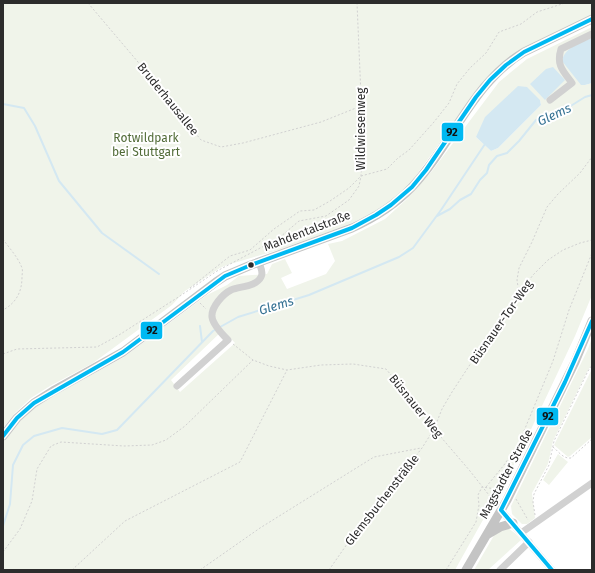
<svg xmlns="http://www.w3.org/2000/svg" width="595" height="573" viewBox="0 0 595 573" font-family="'Fira Sans',sans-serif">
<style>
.green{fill:#f0f4ea;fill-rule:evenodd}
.water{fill:#d4e8f2}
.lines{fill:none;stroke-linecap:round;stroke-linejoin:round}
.stream{stroke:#d4e8f2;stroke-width:2}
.path{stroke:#d1d1d1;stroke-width:1;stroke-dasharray:2 2;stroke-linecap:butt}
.minor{stroke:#d1d1d1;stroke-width:7}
.major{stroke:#c4c4c4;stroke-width:9}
.bus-1-casing{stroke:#fff;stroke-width:7}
.bus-1{stroke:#00b9f2;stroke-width:4}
.bus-dot{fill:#2c2c2c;stroke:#fff;stroke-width:1.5}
.labels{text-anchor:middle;stroke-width:4;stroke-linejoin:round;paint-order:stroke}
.street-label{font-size:12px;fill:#2c2c2c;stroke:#fff}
.park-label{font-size:12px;fill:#516b37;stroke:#fff}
.water-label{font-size:13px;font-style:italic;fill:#357294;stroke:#fff}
.line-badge{stroke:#fff;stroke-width:1.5}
.pale-badge-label{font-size:11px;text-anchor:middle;font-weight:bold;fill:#111}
</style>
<rect width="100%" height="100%" fill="#fff"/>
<path class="green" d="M3,3h589v12l-79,41 -14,10 -14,14 -78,108 -30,24 -35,15 -64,23 -51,15 -7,3 -35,23 -13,14 -79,58 -43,23 -19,12 -16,15 -12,15z
M592,27v11l-18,7 11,40 7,-2v212l-17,41 -58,123 -62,111h-452v-128l15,-19 16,-15 19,-12 71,-39 83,-62 20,-10 12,-9 28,-2 5,-10 13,-5 7,14 -11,5 6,11 39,-15 9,-13 -7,-17 14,-3 43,-22 22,-20 25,-28 67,-89 28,-23zM540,100l1,5 -43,43 -7,3 -15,-14zM223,330l12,13 -55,49 -9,-12z
M592,338v26l-5,8 -34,69 -5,23 -16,29 3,25 -8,6h-5l-10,-10 -1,-8 77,-157z
M592,369v68l-22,19 -2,1 -14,-12z
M558,454l10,8 -19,23 -6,-5z
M508,528l8,6 5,6 -33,30h-14l22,-38z"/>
<path class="water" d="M592,38v45l-7,2h-4l-19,-24c3,-14 18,-18 30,-23z
M553,67l12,13 -20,20 -15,-16 16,-15z
M518,86l9,1 13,13 1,5 -43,43 -7,3 -15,-14 9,-20z"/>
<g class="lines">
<path class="stream" d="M3,104l21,4 11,18 24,55 43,52 57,41
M437,216l13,-7 10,-9 11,-6 9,-14 7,-7 2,-8 8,-9 10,-3 12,-12 17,-21 33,-13 16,-10 7,-2
M200,326l2,16
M3,526l7,-22 3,-39 10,-20 11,-9 28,-8 40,6 15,-4 96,-99 25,-14 71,-22 90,-38 14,-9 28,-38 44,-66"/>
<path class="path" d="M88,3l50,59 63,78 20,7 22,-4 78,-21 40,-16
M3,239c6,9 15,18 19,29 1,3 0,6 0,9 0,15 -6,26 -19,33
M190,288l40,-32 20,-6 24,-21 26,-18 14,-1 16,-9 19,-13 12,-12 26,-7 11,-11 11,-8 25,-28 15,-19 8,-19 13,-16 16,-15 13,-21 22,-8 16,-12 28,-9
M519,293l-2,-13 2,-12 13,-26 15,-35 11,-13 22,-21 12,-16
M200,303l6,6
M233,344l20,16 16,6 18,4 34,-5 32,-1 33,5 26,31 22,29 36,42 26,33
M3,354l14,-5 80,-2 22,-12 61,-39 37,-25 62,-33 20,-17 27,-5 23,-16 10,-14 2,-10 2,-34 -6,-139
M553,447c5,4 10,12 18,11l21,-19
M486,487l18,-22 15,-22 34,-82 16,-51 23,-57
M516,499l12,21
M535,515l-2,-13 1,-8 15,-29 5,-24 34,-70 4,-6
M3,552l17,-23 12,-28 5,-32 14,-23 10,-4 63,4 28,-1 14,-5 19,-14 68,-66
M72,570l53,-49 115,-59 47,-92
M200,570l60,-42 114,-71 47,-9
M329,570l25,-36 68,-86 12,-19 8,-20 10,-17 40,-61 41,-56 15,-15 15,-10 17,-7 12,-3
M446,570l30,-48 3,-17 -1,-10 4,-8 21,3"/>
<path class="minor" d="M550,100l22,-17c-9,-12 -16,-18 -11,-34l31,-15
M177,386l51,-46c-5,-5 -15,-15 -16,-23 -1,-10 11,-23 19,-27 9,-4 25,-3 30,-13 3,-5 -1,-10 -2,-15
M501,510l51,60
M521,533l71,-50
M500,570l29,-28"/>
<path class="major" d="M3,436l14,-18 17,-15 19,-12 70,-39 93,-70 9,-6 26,-11 101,-37c22,-10 43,-23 60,-41 40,-42 60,-104 112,-135l68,-33
M488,534l12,-7 13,-4
M466,570l41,-70 68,-138 17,-41"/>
<defs>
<path id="bus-1" d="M3,436l14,-18 17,-15 89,-51 102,-76 26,-11 101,-37 24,-13 15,-10 21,-18 14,-17 50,-73 14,-17 16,-15 18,-13 68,-33
M501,510l64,-128 27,-61
M501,510l51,60"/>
</defs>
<use href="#bus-1" class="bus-1-casing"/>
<use href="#bus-1" class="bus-1"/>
</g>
<circle class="bus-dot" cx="251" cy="265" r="3.5"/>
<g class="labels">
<g class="street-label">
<text transform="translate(168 99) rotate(51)" y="4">Bruderhausallee</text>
<text transform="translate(361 129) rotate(-90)" y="4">Wildwiesenweg</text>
<text transform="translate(307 231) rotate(-21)" y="4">Mahdentalstraße</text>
<text transform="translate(501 322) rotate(-55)" y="4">Büsnauer-Tor-Weg</text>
<text transform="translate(416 406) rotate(51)" y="4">Büsnauer Weg</text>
<text transform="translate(506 474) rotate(-62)" y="4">Magstadter Straße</text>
<text transform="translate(382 500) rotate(-52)" y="4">Glemsbuchensträßle</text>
</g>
<g class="park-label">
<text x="146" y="142">Rotwildpark<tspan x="146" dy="14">bei Stuttgart</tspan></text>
</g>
<g class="water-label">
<text transform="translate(554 114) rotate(-25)" y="5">Glems</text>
<text transform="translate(276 305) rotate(-17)" y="5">Glems</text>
</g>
</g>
<g class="line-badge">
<rect x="441" y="122" width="23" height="20" rx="4" fill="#00b9f2"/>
<rect x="140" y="321" width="23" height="19" rx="4" fill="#00b9f2"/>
<rect x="536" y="407" width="23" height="19" rx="4" fill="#00b9f2"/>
</g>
<g class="pale-badge-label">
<text x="452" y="136">92</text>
<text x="152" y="334">92</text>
<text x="548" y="420">92</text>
</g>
<rect width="595" height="573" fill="none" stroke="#2c2c2c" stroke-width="8"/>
</svg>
